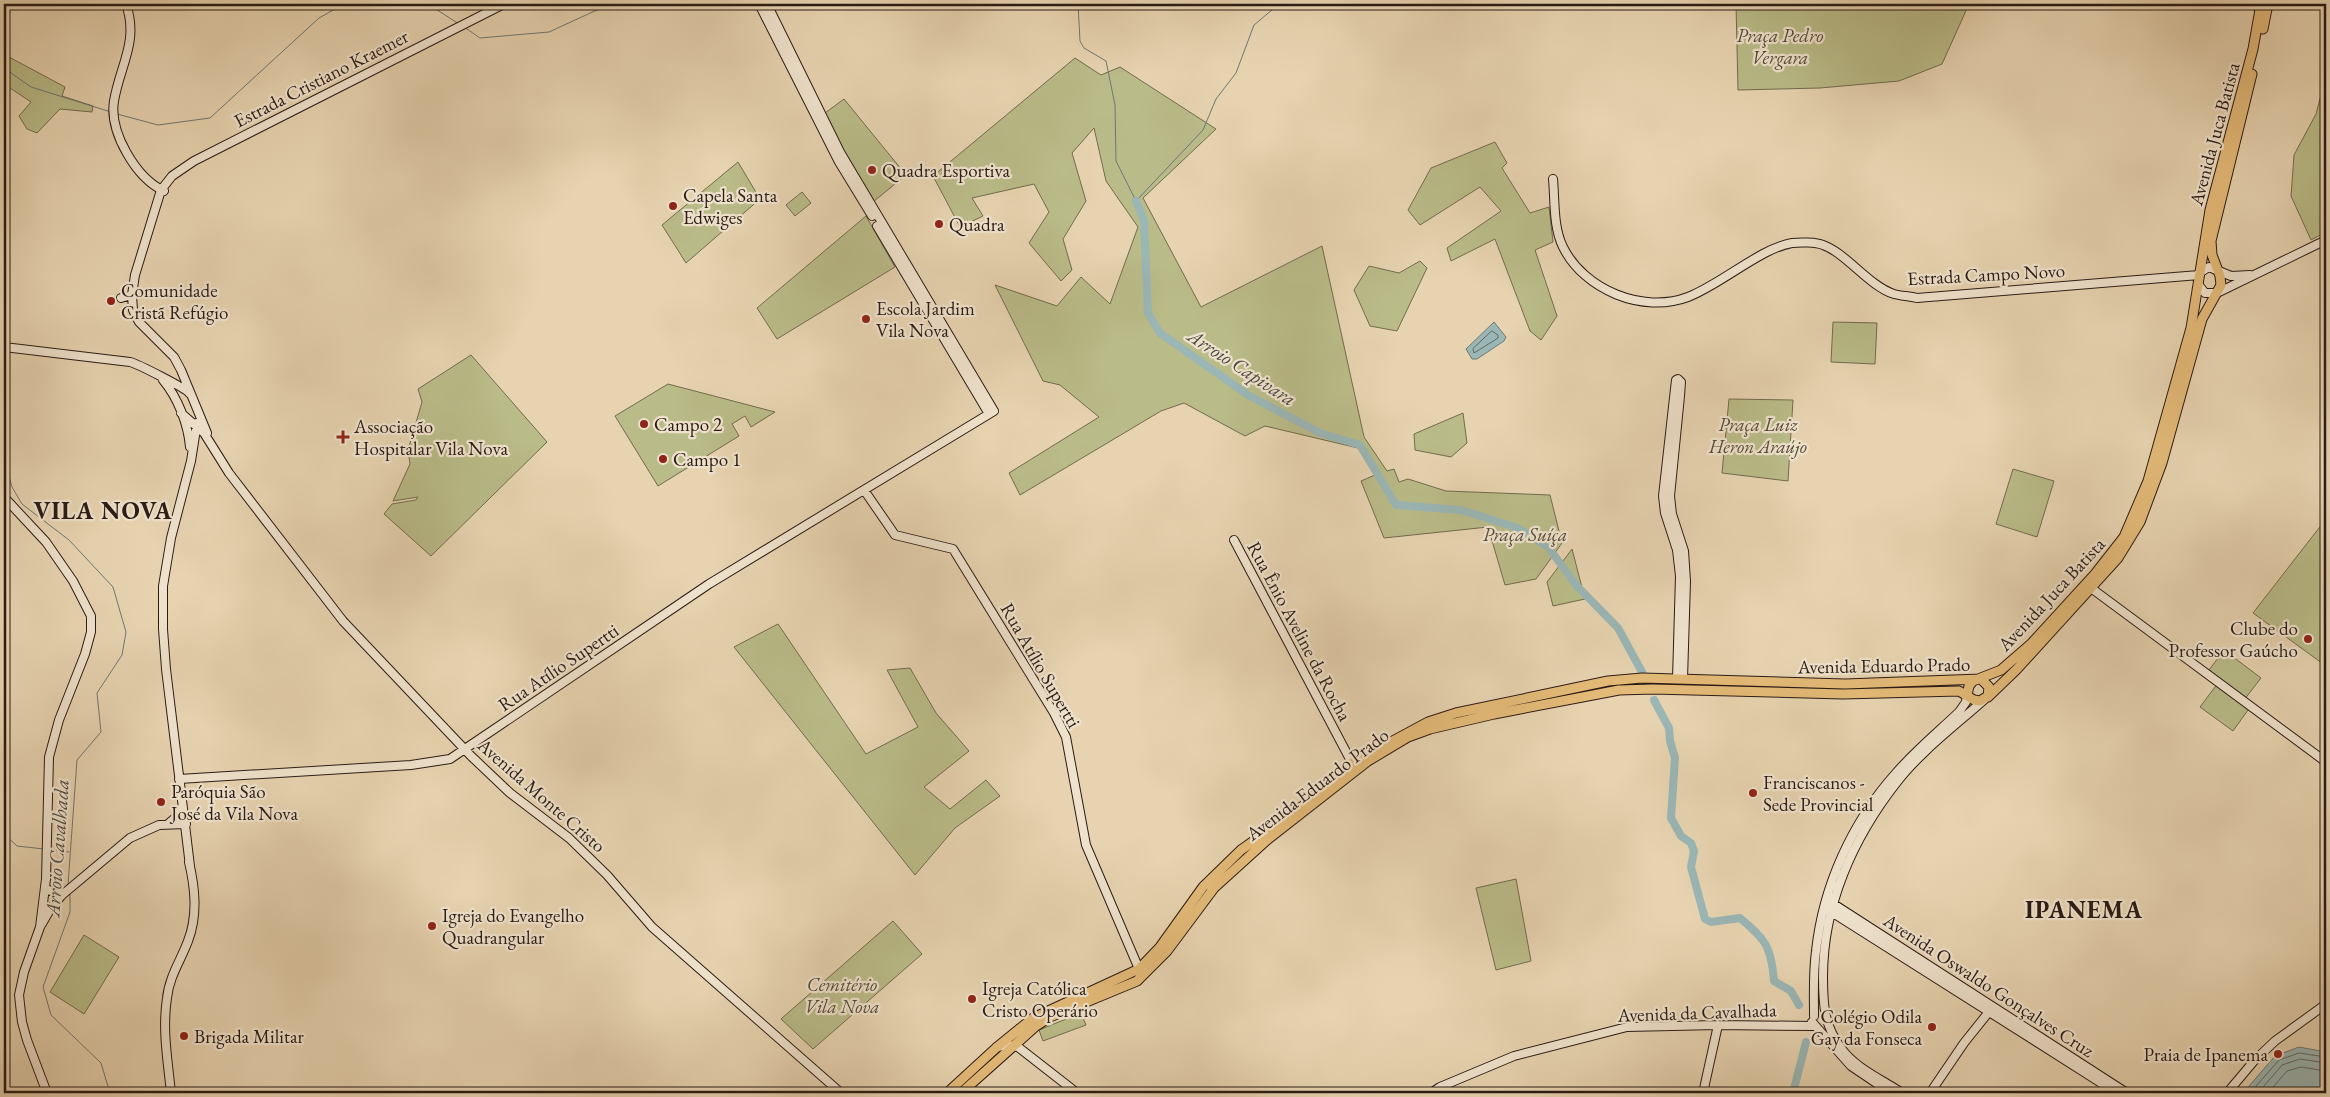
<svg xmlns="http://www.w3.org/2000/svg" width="2330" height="1097" viewBox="0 0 2330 1097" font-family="'EB Garamond',serif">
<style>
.green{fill:#b9bb88;stroke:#726b4e}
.water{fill:#9ab6b5;stroke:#6d7875}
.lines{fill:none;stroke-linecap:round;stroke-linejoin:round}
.shore{stroke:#626865;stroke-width:1}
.stream{stroke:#6d7875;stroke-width:1}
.river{stroke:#9ab6b5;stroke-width:8}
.secondary-casing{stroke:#2a1b15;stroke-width:10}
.primary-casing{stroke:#2a1b15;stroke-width:11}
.secondary{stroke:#efe2cc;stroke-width:8}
.primary{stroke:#e4ba78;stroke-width:9}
.poi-dot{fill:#8f2418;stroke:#efe2cc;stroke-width:2}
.labels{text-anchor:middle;stroke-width:4.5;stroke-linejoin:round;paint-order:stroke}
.park-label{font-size:19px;font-style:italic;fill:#554b38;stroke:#efe2cc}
.street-label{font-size:19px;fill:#2a1b15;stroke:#efe2cc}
.poi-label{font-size:19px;fill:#2a1b15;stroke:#efe2cc;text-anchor:start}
.water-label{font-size:20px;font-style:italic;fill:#4c4a45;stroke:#efe2cc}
.district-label{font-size:24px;font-weight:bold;letter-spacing:1px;fill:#2a1b15;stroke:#efe2cc}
</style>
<rect width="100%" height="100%" fill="#e7d3b0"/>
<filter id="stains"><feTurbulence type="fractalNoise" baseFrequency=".004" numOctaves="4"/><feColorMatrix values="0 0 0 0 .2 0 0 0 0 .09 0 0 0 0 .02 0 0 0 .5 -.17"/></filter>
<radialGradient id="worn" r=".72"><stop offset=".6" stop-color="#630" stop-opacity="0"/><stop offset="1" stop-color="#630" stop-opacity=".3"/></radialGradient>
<path class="green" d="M1736,4h233l-27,60 -43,17 -79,7 -82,2z
M2325,23h1v209l-15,8 -20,-44 3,-41 22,-41 10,-38z
M4,47l5,10 56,30 -3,9 31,10 -1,6 -32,-3 -23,24 -10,-4 -8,-13 12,-14 -27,-18z
M1075,58l26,17 19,-8 96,62 -73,69 58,109 121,-61 42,191 23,34 7,-2 5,13 9,-3 38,12 104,4 12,48 -26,36 -31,6 -17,-58 -104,11 -23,-57 14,-6 -17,-27 -93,-22 -20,10 -61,-33 -23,8 -141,84 -11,-22 90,-56 -39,-32 -17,-4 -48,-96 62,21 24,-29 29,27 28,-77 -32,-46 -12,-53 -22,25 14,48 -23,38 9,31 -11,11 -32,-38 20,-31 -15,-28 -62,14 11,18 -23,11 -27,-51z
M844,99l62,76 -33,27 -34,-58 -14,-31z
M1495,142l12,21 -5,5 28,45 19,-6 4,35 -18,8 22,66 -16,24 -11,-9 -35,-92 -44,22 -4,-13 54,-37 -21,-24 -60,38 -12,-15 23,-42z
M738,162l22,37 -74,64 -24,-38z
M802,192l9,11 -16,13 -9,-11z
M866,216l29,51 -118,72 -20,-31z
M1420,261l7,7 -30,63 -27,-5 -16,-36 15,-24 30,7z
M1833,322l44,1 -2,41 -44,-2z
M471,355l76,87 -116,114 -47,-42 8,-10 24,-4 2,-3 -25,4 17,-37 -2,-14 14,-48 -4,-13z
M668,384l107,28 -24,15 -6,-11 -13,8 7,12 -81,50 -43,-70z
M1729,399l64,1 -5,81 -66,-8z
M1463,413l4,30 -16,14 -36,-7 -1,-16z
M2013,469l41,12 -17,56 -41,-13z
M2326,519v147l-73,-53z
M1572,549l13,50 -32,7 -6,-24z
M778,624l88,130 52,-27 -31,-57 23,-2 26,45 33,38 -45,36 26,22 36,-29 14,16 -45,32 -40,47 -181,-228z
M2224,650l37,28 -20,26 7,6 -15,21 -33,-24 21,-28 -12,-9z
M1516,879l15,82 -35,9 -20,-82z
M893,921l29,33 -109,95 -32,-30z
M84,935l35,22 -35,57 -34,-22z
M1081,1013l5,12 -43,16 -4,-11z"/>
<path class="water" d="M1494,322l12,15 -2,4 -27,18h-5l-6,-10z
M2299,1047l27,5v41h-83l32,-37z"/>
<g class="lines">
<path class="shore" d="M1492,331l6,4v3l-24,15 -1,-4z
M2250,1093l29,-33 20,-7 27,4
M2258,1093l24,-28 18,-6 26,4
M2268,1093l19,-22 14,-4 25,4"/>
<path class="stream" d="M428,4l31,20
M1078,4l2,37 4,7 22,13 9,44 1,56 20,40 67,-71 13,-31 20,-26 18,-48 25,-21
M464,27l16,11 69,-6 61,-28
M4,68l27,19 80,25
M117,114l41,11 52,-7 109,-100 25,-14
M4,459l8,28 10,17 47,36 44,47 13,45 -4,23 -25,38 4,39 -24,28 -9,125
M4,834l13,12 27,3
M51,850l18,2
M70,892v20l-27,75 8,28 50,48 9,30"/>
<path class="river" d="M1136,201l8,20 4,92 12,20 88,62 72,38 40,12 36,60 65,5 57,18 31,20 27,37 42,43 24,44
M1654,700l15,28 1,13 5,17 -4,60 10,18 10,7 3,8 -3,16 14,52 6,3 29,-4c26,22 31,28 34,63l17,10 8,14
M1793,1093l13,-51"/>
<defs>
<path id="secondary" d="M126,4c13,38 -6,61 -12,97 -5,31 22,77 50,90
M759,4l80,158 33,54
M1553,179c2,21 0,48 10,68 21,43 80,67 125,50 32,-12 73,-49 104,-54 8,-1 24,-1 31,2 23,8 46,41 71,49 7,2 15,2 23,4l282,-23
M877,226l112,188
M2199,273l10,-6 22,9 19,-1
M2198,284l7,9h12l109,-53
M121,298l11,-3
M4,347l126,15c8,2 57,27 59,31
M163,380c15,18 25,44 27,67
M181,413l23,20 25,40 114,148 128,135 39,37 59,45 38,37 45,52 189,166
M207,433l-26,-63 -7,-13 -35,-35 -6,-12 -1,-15 3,-20 26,-85 11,-14 22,-15 310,-157
M864,490l31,45 58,14 101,164 12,24 20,108 53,124
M4,497l42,45 27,39 18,35v16l-6,22 -26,66 -10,37 -3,122 -6,48
M1234,540l118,223
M2091,588l235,174
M1677,679l3,-103 -3,-26 -12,-37 -2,-17 13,-116 2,-1 3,3 -1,14 -10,100 2,18 12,37 2,30 -3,98
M179,779l232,-14 39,-6 259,-175 285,-173 -154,-259 -73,-148
M168,824l7,-6 5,-9
M190,866l-24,-197 -3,-40v-43l8,-48 20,-77 6,-38
M46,889l16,6
M1832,903l295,190
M1830,911l287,182
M1814,1016c0,-22 -1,-43 2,-65 7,-65 36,-129 80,-178 19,-22 42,-41 63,-61l7,-10 1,-7
M1812,1022l39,44 40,27
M997,1047l11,-2 10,2 59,46
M47,1093l-20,-53 -5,-18 -3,-27 5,-23 16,-45 11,-19 11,-13 68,-57 29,-13 27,-1
M171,1093c-3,-31 -9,-63 -4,-95 2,-21 14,-38 21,-57 10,-26 7,-53 1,-79
M1431,1093l9,-6 74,-31 113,-29 91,-2 96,1
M1703,1093l15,-68
M1902,1093c-19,-13 -47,-25 -61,-45 -17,-23 -18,-43 -18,-71 0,-72 30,-139 74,-195 24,-31 59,-57 88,-83
M1930,1093l34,-50 28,-35
M2227,1093l27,-32 21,-20 51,-37"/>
<path id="primary" d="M2263,29l5,-25
M1967,695l2,-9 4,-5 28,-11 30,-26 64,-70 29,-37 24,-56 43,-153 19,-118 43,-161 8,-45
M1988,697l29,-28 101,-111 22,-36 22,-59 40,-144 19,-34 -1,-9 -8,-21 -1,-14 41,-167
M947,1093l49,-45 37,-30 106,-49 21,-22 43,-60 38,-37 62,-44 49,-43 76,-41 28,-9 152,-32 34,-3 203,6 136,-5 8,8 -1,9 -8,5 -6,-1 -15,-9 -116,3 -190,-5 -34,1 -125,24 -64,15 -22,8 -40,24 -101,79 -53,48 -47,63 -30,30 -87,36 -14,9 -75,67"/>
</defs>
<use href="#secondary" class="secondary-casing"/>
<use href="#primary" class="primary-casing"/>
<use href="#secondary" class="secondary"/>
<use href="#primary" class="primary"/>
</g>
<g class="poi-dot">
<circle cx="872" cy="170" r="5"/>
<circle cx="673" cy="206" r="5"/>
<circle cx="939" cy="224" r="5"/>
<circle cx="111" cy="301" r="5"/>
<circle cx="866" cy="319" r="5"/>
<circle cx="644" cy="424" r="5"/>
<path d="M340.5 429.5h5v5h5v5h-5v5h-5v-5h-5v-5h5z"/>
<circle cx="663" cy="459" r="5"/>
<circle cx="2308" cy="639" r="5"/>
<circle cx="1753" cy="793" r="5"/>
<circle cx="161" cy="802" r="5"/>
<circle cx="432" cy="926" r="5"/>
<circle cx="972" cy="999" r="5"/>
<circle cx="1932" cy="1027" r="5"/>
<circle cx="184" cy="1036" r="5"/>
<circle cx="2278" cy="1054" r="5"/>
</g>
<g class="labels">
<g class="park-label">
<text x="1780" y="42">Praça Pedro<tspan x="1780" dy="22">Vergara</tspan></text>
<text x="1758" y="431">Praça Luiz<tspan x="1758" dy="22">Heron Araújo</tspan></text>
<text x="1525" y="541">Praça Suíça</text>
<text x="842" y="991">Cemitério<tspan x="842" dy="22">Vila Nova</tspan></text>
</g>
<g class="street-label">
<text transform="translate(321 78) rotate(-27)" y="7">Estrada Cristiano Kraemer</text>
<text transform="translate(2214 134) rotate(-75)" y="7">Avenida Juca Batista</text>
<text transform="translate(1986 274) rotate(-3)" y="7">Estrada Campo Novo</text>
<text transform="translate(2051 594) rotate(-47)" y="7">Avenida Juca Batista</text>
<text transform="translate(1300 631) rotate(62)" y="7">Rua Ênio Aveline da Rocha</text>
<text transform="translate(1041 665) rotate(60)" y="7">Rua Atílio Supertti</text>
<text transform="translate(1884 665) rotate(-1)" y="7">Avenida Eduardo Prado</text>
<text transform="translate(558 667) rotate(-34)" y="7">Rua Atílio Supertti</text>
<text transform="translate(1317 784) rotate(-37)" y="7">Avenida Eduardo Prado</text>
<text transform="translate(542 795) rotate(41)" y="7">Avenida Monte Cristo</text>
<text transform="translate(1989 985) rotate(33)" y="7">Avenida Oswaldo Gonçalves Cruz</text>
<text transform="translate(1697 1012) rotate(-2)" y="7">Avenida da Cavalhada</text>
</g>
<g class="poi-label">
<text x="882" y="177">Quadra Esportiva</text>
<text x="683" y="202">Capela Santa<tspan x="683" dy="22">Edwiges</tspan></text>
<text x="949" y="231">Quadra</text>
<text x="121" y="297">Comunidade<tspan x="121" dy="22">Cristã Refúgio</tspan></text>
<text x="876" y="315">Escola Jardim<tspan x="876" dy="22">Vila Nova</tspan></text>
<text x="654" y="431">Campo 2</text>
<text x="354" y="433">Associação<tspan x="354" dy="22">Hospitalar Vila Nova</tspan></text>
<text x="673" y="466">Campo 1</text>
<text x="2298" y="635" text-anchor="end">Clube do<tspan x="2298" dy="22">Professor Gaúcho</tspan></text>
<text x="1763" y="789">Franciscanos -<tspan x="1763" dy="22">Sede Provincial</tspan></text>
<text x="171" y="798">Paróquia São<tspan x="171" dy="22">José da Vila Nova</tspan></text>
<text x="442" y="922">Igreja do Evangelho<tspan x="442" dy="22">Quadrangular</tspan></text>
<text x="982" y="995">Igreja Católica<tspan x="982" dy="22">Cristo Operário</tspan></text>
<text x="1922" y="1023" text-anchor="end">Colégio Odila<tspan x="1922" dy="22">Gay da Fonseca</tspan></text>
<text x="194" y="1043">Brigada Militar</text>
<text x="2268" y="1061" text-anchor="end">Praia de Ipanema</text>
</g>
<g class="water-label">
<text transform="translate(1242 367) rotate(33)" y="7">Arroio Capivara</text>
<text transform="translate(57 848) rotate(-86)" y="7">Arroio Cavalhada</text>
</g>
<g class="district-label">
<text x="103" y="519">VILA NOVA</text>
<text x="2084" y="918">IPANEMA</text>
</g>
</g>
<rect width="2330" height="1097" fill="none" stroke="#e7d3b0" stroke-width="20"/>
<rect x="5" y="5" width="2320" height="1087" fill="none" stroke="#2a1b15" stroke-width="2.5"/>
<rect x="10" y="10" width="2310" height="1077" fill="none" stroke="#2a1b15"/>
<rect width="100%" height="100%" filter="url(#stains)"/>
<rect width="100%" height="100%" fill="url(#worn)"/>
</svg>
